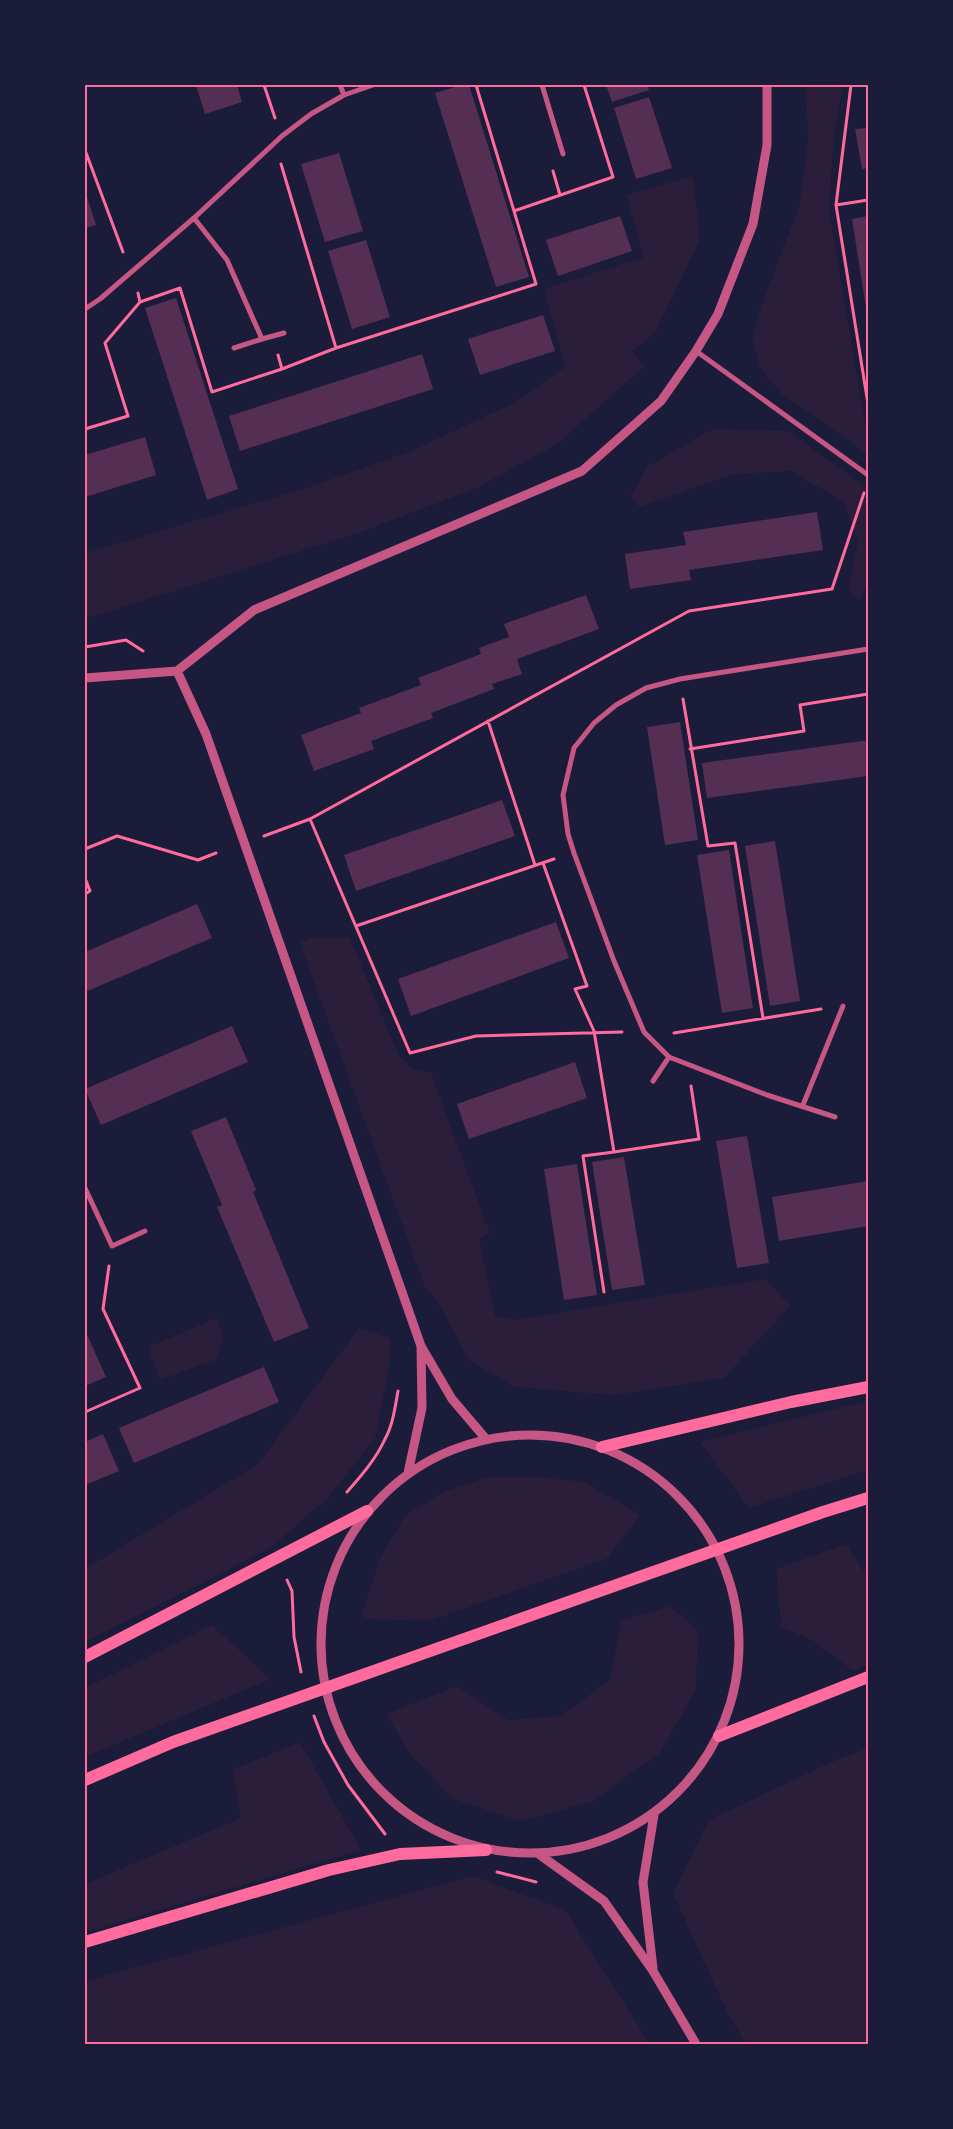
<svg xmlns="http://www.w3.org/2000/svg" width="953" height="2129" viewBox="0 0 953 2129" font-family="'Sofia Sans Condensed',sans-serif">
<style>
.green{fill:#2a1e3b}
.building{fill:#542f53}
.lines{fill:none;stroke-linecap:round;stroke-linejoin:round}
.path{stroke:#ff6b9d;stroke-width:3}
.minor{stroke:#c65784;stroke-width:5}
.tertiary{stroke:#c65784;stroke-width:9}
.primary{stroke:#ff6b9d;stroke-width:12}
.neatline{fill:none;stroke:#ff6b9d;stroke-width:2}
</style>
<rect width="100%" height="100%" fill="#1b1b3a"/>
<path class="green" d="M806,85h37l-9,48 -5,78 39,229v14l-88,-61 -20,-26 -8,-29 9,-32 38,-99 9,-66z
M693,176l7,64 -45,93 -23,18 13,15 -88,78 -80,44 -119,45 -273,86v-66l221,-65 105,-37 103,-48 51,-36 -21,-78 100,-32 -18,-62z
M713,429l75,2 78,56 2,6v86l-7,21 -13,-10 10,-49 -14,-39 -53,-31 -57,3 -95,33 -8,-12 17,-29z
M310,938h40l48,116 15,15 18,4 59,161 -11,4 16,78 18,4 252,-41 25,27 -66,72 -109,17 -100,-8 -46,-27 -31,-58 -13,-15 -125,-344z
M217,1318l7,20 -7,21 -57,21 -12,-33z
M359,1328l31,10 -1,30 -14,71 -47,59 -59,51 -184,93v-73l173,-105z
M868,1401v69l-119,38 -49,-66z
M488,1477h48l49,5 55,33 -32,43 -179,63 -68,-2 18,-59 26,-44 38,-24z
M846,1544l22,34v87l-15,6 -41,-31 -31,-13 -5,-58z
M669,1606l29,24 -2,59 -36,64 -69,49 -70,19 -68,-22 -41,-43 -26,-42 71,-28 51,34 52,-4 50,-36 11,-59z
M212,1625l59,54 -186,78v-69z
M300,1742l61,108 -276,82v-48l156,-66 -9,-48z
M868,1748v296h-122l-21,-36 -52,-115 36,-73 118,-56z
M473,1876l92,34 85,134h-565v-63z"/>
<path class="building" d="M196,85h41l5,17 -37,12z
M462,85h7l60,192 -33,10 -61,-194z
M606,85h41l2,5 -37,12z
M649,97l23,71 -36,11 -22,-71z
M868,128v40l-6,1 -7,-40z
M339,153l24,78 -38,11 -24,-78z
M85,191l11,34 -11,3z
M620,216l12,35 -74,25 -12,-36z
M868,216v98h-1l-15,-95z
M366,240l24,77 -38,12 -24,-78z
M176,298l62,191 -31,11 -62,-192z
M543,315l12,36 -75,24 -12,-36z
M422,354l11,35 -193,62 -11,-35z
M145,437l11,38 -71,22v-42z
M817,512l6,38 -134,20 2,10 -61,9 -5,-35 61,-9 -3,-13z
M586,595l13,34 -82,30 5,15 -30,10 2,5 -63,24 2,5 -62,23 3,8 -60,22 -13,-36 60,-22 -2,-5 62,-23 -3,-7 63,-24 -2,-6 30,-11 -5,-13z
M680,722l18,118 -33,5 -18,-118z
M861,741h7v35l-161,22 -5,-35z
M502,800l13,36 -159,55 -12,-36z
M775,841l25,160 -30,5 -25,-160z
M729,850l24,158 -31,5 -25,-158z
M197,904l15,34 -127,54v-40z
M556,922l13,36 -158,58 -13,-37z
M232,1026l16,36 -147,63 -16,-36z
M575,1062l12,36 -118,41 -12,-35z
M226,1117l30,73 -3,2 56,136 -35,14 -57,-135 5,-2 -31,-74z
M747,1136l22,127 -32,5 -21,-127z
M624,1157l21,128 -33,5 -20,-128z
M577,1164l20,131 -33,5 -20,-131z
M868,1181v45l-89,15 -7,-44z
M85,1330l21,47 -21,9z
M264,1367l15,35 -145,61 -15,-35z
M103,1434l16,37 -34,14v-43z"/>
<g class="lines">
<path class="path" d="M264,85l11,33
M851,85l-15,120 32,199
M85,150l38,102
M281,164l55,184 200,-64 -60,-199
M553,171l7,24
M836,205l32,-5
M514,211l99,-34 -29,-92
M140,302l40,-14 32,104 70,-23 54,-21
M278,355l4,14
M85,429l43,-13 -23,-73 35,-41 -2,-9
M85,647l41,-7 17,11
M683,699l25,147 27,-3 28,175
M488,721l47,144
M690,749l114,-18 -4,-26 68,-11
M264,836l46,-17
M85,849l32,-13 81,24 18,-7
M543,863l44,123 -12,3 19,42 20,121 85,-13 -8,-53
M85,878l5,13 -5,3
M356,926l198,-67
M622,1032l-146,4 -66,17 -100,-234 379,-208 143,-22 32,-96
M674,1033l147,-24
M604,1292l-21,-136 31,-4
M85,1412l55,-24 -37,-79 6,-43
M347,1492c14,-16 29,-33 38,-53 8,-14 10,-32 13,-48
M287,1580l5,11 2,46 7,35
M314,1716l10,26 24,43 37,49
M497,1872l39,10"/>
<path class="minor" d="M340,85l4,10
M542,85l21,69
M194,218l33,42 35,79 22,-6
M85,309l15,-10 94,-81 88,-82 29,-22 33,-19 29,-10
M234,348l28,-9
M696,351l172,124
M653,1081l16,-24
M803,1105l40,-99
M835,1117l-68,-22 -98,-38 -25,-25 -30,-71 -40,-108 -6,-19 -5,-39 11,-47 20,-25 22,-18 30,-17 34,-9 188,-30
M85,1188l27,58 33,-15"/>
<path class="tertiary" d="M177,671l77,-61 328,-139 79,-70 35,-50 22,-37 35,-90 14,-79v-60
M177,671l29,63 215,612 31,53 34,40
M85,678l92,-7
M321 1644a209 209 0 1 1 418 0a209 209 0 1 1-418 0Z
M408,1473l14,-65 -1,-62
M540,1855l64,46 49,70 43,73
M653,1968l-10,-86 11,-67"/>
<path class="primary" d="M602,1447l189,-45 77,-15
M85,1657l282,-146
M719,1736l149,-59
M85,1780l88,-38 650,-230 45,-14
M85,1942l244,-72 71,-16 86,-4"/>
</g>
<rect width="953" height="2129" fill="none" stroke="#1b1b3a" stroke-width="172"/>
<rect x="86" y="86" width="781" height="1957" class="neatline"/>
</svg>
